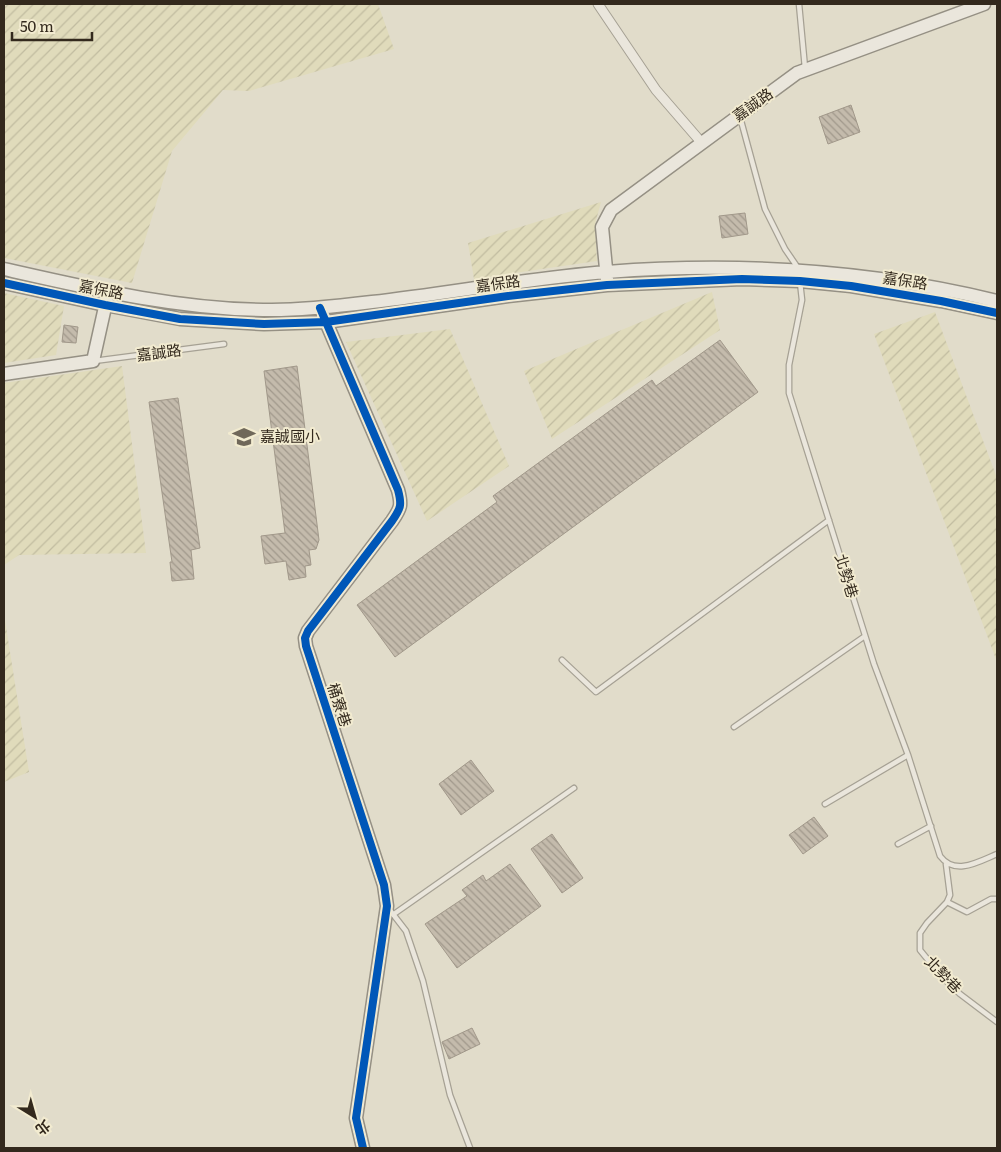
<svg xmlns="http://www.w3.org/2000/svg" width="1001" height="1152" viewBox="0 0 1001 1152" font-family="Literata,'Noto Sans TC',serif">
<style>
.farmland{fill:url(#farmland-furrows)}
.building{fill:url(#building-back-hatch);stroke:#a1988a}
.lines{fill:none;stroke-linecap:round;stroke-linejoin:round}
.lane-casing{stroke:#a6a194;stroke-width:7}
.street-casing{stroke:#a6a194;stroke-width:11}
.secondary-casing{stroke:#959084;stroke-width:15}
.lane{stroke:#eae6dc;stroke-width:4.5}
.street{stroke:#eae6dc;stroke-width:9}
.secondary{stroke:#eae6dc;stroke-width:12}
.cycleway-casing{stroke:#f2ebd0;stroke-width:11}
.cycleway{stroke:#0057b8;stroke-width:8}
.labels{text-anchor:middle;stroke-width:4;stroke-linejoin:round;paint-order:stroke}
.street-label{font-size:15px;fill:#33291d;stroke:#f2ebd0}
.poi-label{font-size:15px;fill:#33291d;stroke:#f2ebd0;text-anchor:start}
</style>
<defs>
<pattern id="farmland-furrows" width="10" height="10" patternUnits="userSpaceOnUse" patternTransform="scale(1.25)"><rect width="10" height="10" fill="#e0dbbb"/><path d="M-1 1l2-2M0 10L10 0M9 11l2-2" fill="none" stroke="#c1bca0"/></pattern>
<pattern id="building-back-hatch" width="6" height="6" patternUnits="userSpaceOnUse" patternTransform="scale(1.25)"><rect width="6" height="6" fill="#c4bbac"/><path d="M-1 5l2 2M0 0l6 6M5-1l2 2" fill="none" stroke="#a0988b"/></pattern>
</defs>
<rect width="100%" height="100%" fill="#e1dcca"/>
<path class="farmland" d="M4,4h374l16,45 -145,42 -26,-1 -51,61 -40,132 -128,-25z
M601,202l-6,22 2,37 -123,18 -6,-36z
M712,292l8,38 -168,109 -28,-68z
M4,293l60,13 -8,49 -52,8z
M935,312l62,166v184l-123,-328z
M450,329l59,137 -82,55 -81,-179z
M122,366l24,187 -127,2 -15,10v-182z
M4,614l25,158 -25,10z"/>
<path class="building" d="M851,105l9,27 -32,12 -9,-27z
M745,213l3,21 -26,4 -3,-22z
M64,325l14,2 -2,16 -14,-1z
M720,340l38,52 -363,265 -38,-52 140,-103 -4,-6 159,-116 4,6z
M297,366l22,174 -3,9 -7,1 2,15 -6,1 1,11 -17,3 -3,-19 -21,3 -4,-28 24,-3 -21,-162z
M178,398l22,150 -9,2 3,29 -22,2 -2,-19h2l-23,-160z
M471,760l23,31 -33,24 -22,-31z
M814,817l14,19 -25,18 -14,-19z
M552,834l31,44 -21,15 -31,-44z
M510,864l31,42 -84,62 -32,-44 42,-28 -5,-6 21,-15 3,6z
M472,1028l8,16 -31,15 -7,-17z"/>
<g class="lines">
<defs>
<path id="lane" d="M799,4l6,64
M740,117l25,92 20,40 13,19
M800,282l2,18 -13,65v28l85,271 34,91 32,101c15,20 38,6 57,-2
M94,361l130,-17
M562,660l34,32 233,-172
M734,727l131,-91
M825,804l83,-49
M898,844l33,-18
M946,864l4,31 -3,7 -20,21 -7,10v17l22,27 18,17 37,28
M947,902l20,10 24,-13h6
M389,909l17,22 17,50 27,114 20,53
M394,914l180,-126"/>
<path id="street" d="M598,4l58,86 45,52"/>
<path id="secondary" d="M4,269c88,20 177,41 268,41 34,0 67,-4 100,-8 79,-9 157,-24 235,-30 130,-10 263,-2 390,29
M607,279l-5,-52 9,-17 186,-137 187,-69
M4,283l101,22 75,14 84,5 62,-2 182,-26 99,-11 135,-6 58,2 51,5 90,15 56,12
M323,315l75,175c4,15 3,18 -6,31l-84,110 -3,7 1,8 78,239 3,21 -31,212 7,30
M4,374l89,-13 14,-63"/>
</defs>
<use href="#lane" class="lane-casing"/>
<use href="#street" class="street-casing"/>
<use href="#secondary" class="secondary-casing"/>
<use href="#lane" class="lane"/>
<use href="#street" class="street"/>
<use href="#secondary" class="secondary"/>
<defs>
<path id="cycleway" d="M4,283l101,22 75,14 84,5 62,-2 182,-26 99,-11 135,-6 58,2 51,5 90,15 56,12
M320,308l78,182c4,15 3,18 -6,31l-84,110 -3,7 1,8 78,239 3,21 -31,212 7,30"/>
</defs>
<use href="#cycleway" class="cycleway-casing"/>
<use href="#cycleway" class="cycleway"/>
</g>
<defs>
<symbol id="school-bare" viewBox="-9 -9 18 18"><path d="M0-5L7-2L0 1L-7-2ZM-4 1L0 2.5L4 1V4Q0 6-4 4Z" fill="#70685a" stroke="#f2ebd0" stroke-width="2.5" paint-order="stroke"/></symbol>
</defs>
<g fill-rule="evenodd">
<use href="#school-bare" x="228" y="421" width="32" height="32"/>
</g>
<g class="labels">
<g class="street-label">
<text transform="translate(753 105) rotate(-36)" y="5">嘉誠路</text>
<text transform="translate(905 281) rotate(9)" y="5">嘉保路</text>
<text transform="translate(498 284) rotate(-8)" y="5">嘉保路</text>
<text transform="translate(101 290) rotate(11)" y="5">嘉保路</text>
<text transform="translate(159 353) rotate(-7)" y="5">嘉誠路</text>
<text transform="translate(846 576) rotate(73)" y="5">北勢巷</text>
<text transform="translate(339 705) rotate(72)" y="5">桶寮巷</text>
<text transform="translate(943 975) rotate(46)" y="5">北勢巷</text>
</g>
<g class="poi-label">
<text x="260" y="442">嘉誠國小</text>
</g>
</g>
<rect width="1001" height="1152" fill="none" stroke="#33291d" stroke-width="10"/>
<g transform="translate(35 1117) rotate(143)" stroke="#f2ebd0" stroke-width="4" paint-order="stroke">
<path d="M0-4L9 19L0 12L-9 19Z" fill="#33291d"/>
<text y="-8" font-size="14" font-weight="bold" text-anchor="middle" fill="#33291d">北</text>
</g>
<path d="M12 32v8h80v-8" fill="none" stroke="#33291d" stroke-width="2.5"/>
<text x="20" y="32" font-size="15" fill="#33291d" stroke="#f2ebd0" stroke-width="4" paint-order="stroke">50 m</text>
</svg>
